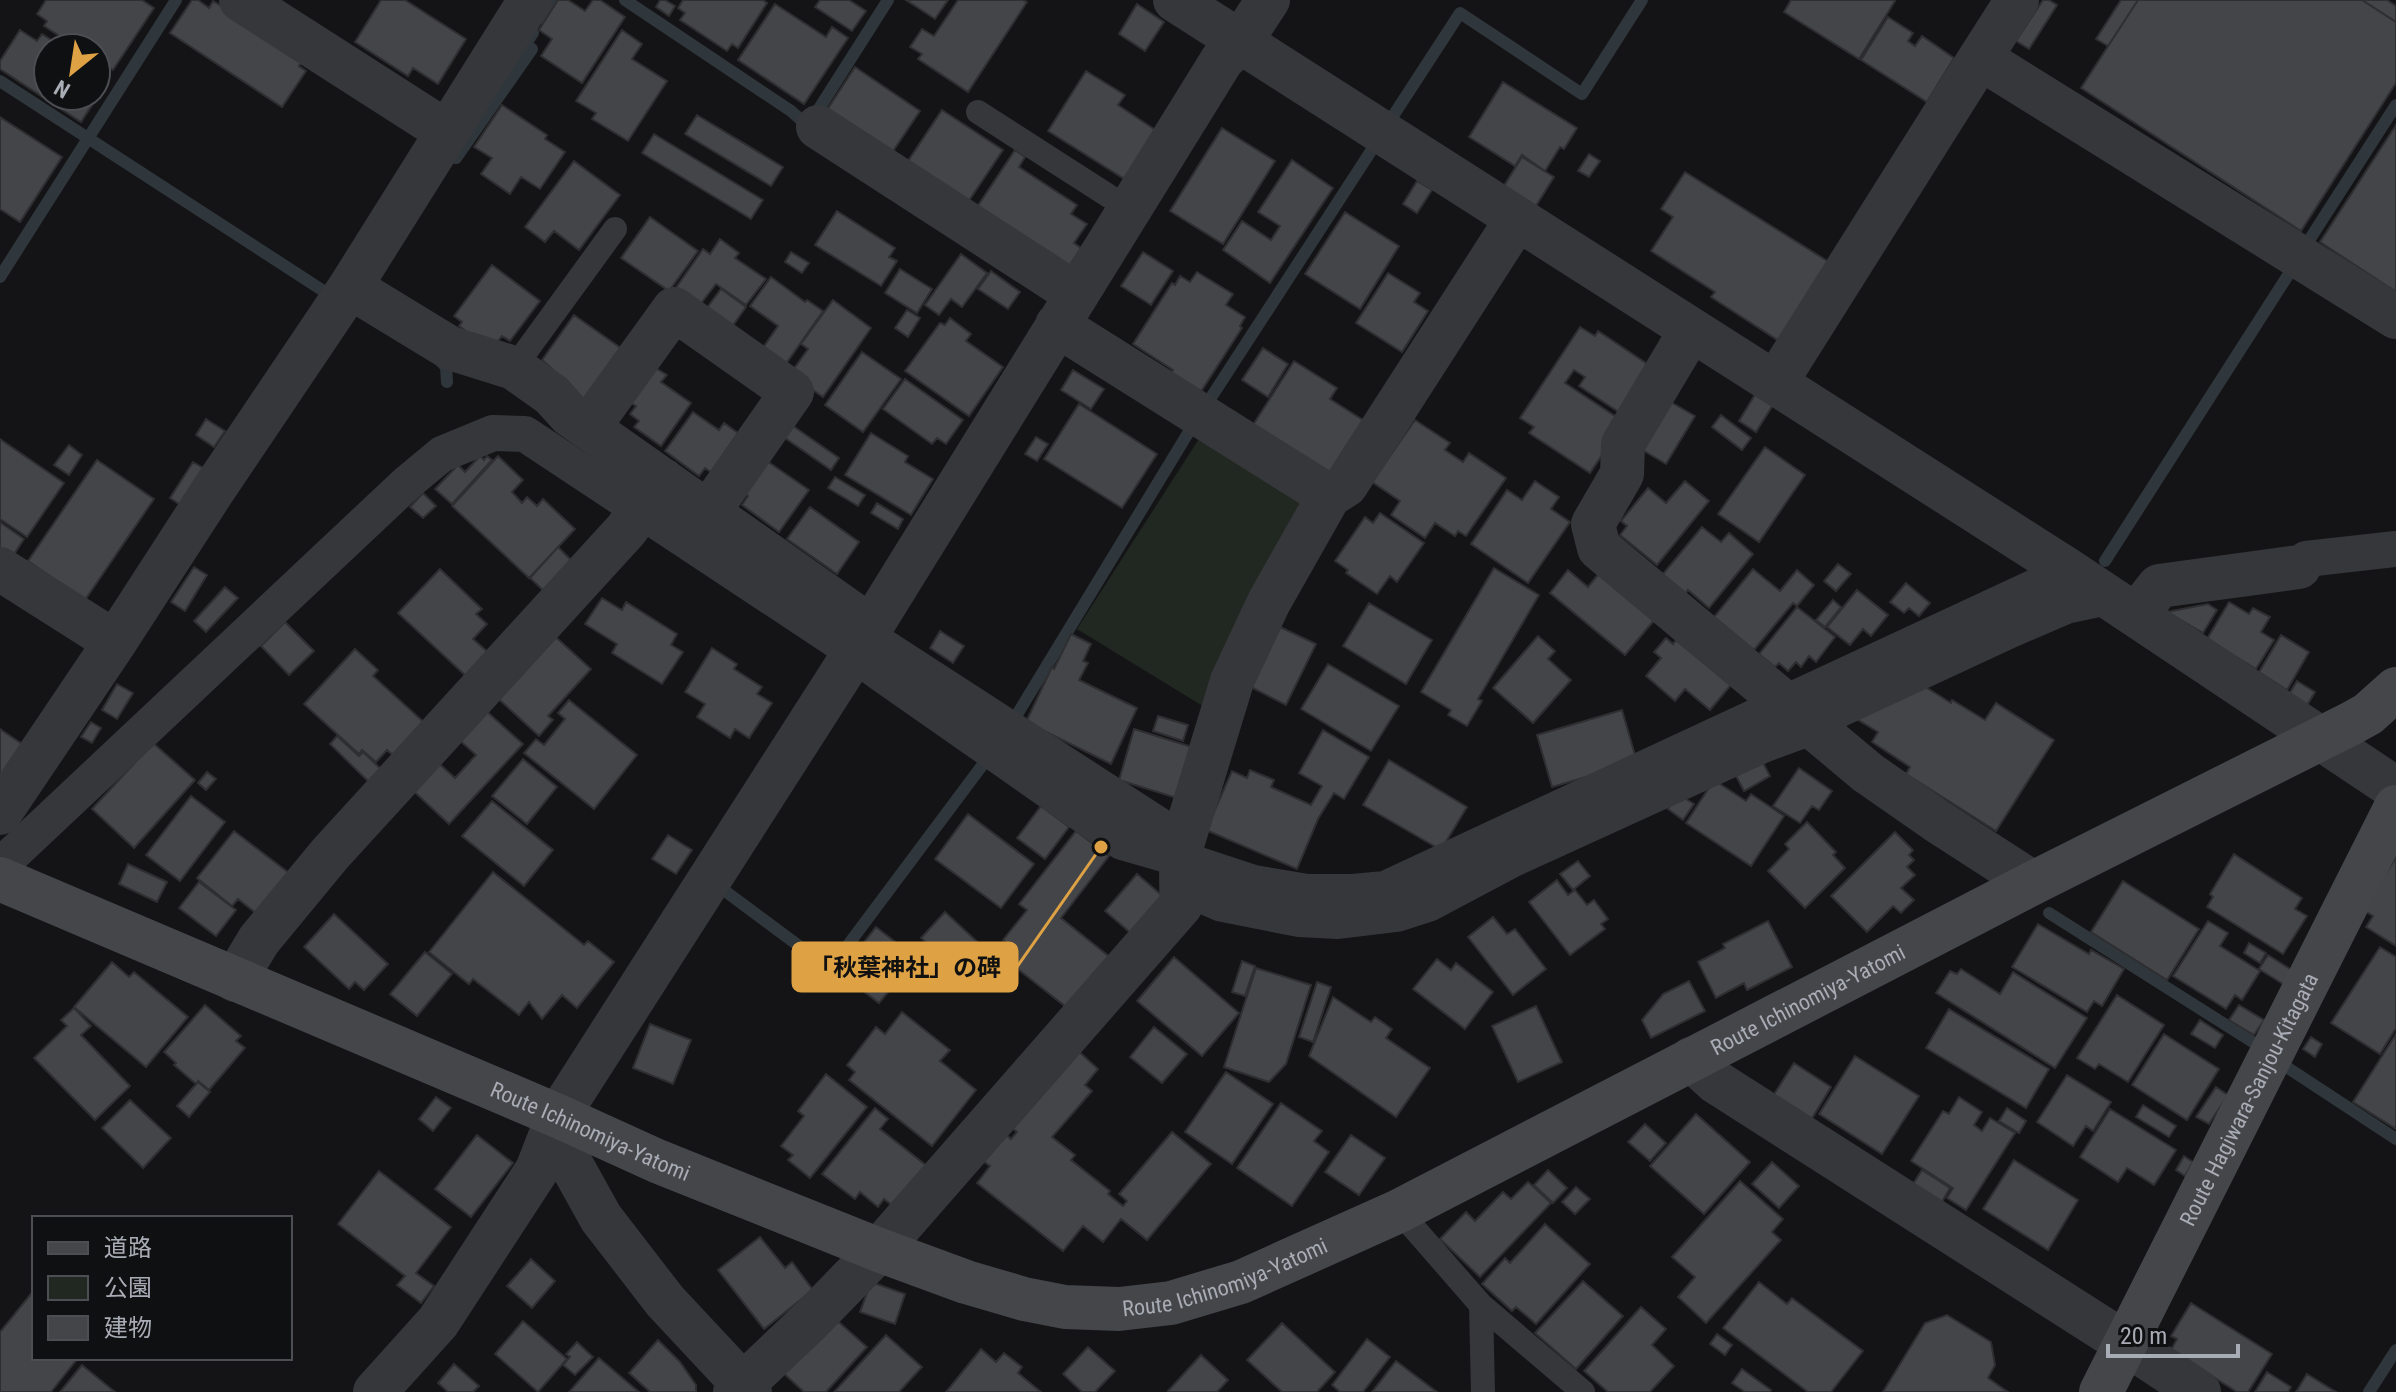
<svg xmlns="http://www.w3.org/2000/svg" width="2396" height="1392" viewBox="0 0 2396 1392" font-family="'Roboto Condensed','Noto Sans JP',sans-serif">
<style>
.green{fill:#212822}
.lines{fill:none;stroke-linecap:round;stroke-linejoin:round}
.stream{stroke:#2f373d;stroke-width:12}
.building{fill:#444549;stroke:#2f2f32;stroke-width:2}
.service{stroke:#36373a;stroke-width:24}
.pedestrian{stroke:#36373a;stroke-width:36}
.minor{stroke:#36373a;stroke-width:44}
.secondary{stroke:#44464a;stroke-width:44}
.labels{text-anchor:middle;stroke-width:6;stroke-linejoin:round;paint-order:stroke}
.street-label{font-size:22px;fill:#a8acb5;stroke:#0f1011}
.leader{fill:none;stroke:#dea245;stroke-width:3}
.callout-dot{fill:#dea245;stroke:#0f1011;stroke-width:3}
.callout{fill:#dea245;stroke:#dea245;stroke-width:3}
.callout-label{font-size:24px;text-anchor:middle;font-weight:bold;fill:#111}
</style>
<rect width="100%" height="100%" fill="#141416"/>
<path class="green" d="M1204,431l98,65 5,16 -101,196 -129,-79z"/>
<g class="lines">
<path class="stream" d="M625,0l166,111 17,15 80,-126
M543,18l11,-18
M0,81l322,209
M1393,116l67,-103 122,81 60,-94
M456,158l76,-109 -7,-4 8,-12
M2306,245l90,-140
M0,277l176,-277
M437,357l9,10 1,15
M1212,396l159,-245
M2105,561l187,-292
M1018,713l175,-288
M721,888l109,81 154,-206
M2049,913l210,133
M2288,1068l108,71
M2369,1392l27,-42"/>
</g>
<path class="building" d="M46,0h96l12,8 -41,62 -17,-10v-12h-18l-34,-22 3,-5 -10,-7z
M192,0h6l11,8 4,-7 92,55 -6,10 7,5 -24,36 -112,-74z
M381,0h24l61,39 -28,45 -25,-16 -5,8 -53,-34z
M558,0h10l17,11 8,-11h7l25,17 -43,66 -41,-27 11,-17 -13,-9z
M660,0h5l10,6 -6,10 -13,-9z
M683,0h80l4,3 -29,45 -6,-4 -5,7 -47,-31 5,-7 -7,-5z
M820,0h29l17,11 -14,20 -37,-24z
M906,0h42l-13,19z
M958,0h65l4,2 -59,90 -50,-33 4,-5 -12,-7 12,-18 12,7z
M1791,0h102l2,1 -36,58 -75,-47z
M2043,0h6l8,5 -28,44 -13,-8z
M2121,0h17l-30,46 -12,-7z
M2138,0h224l34,22v61l-95,148 -220,-143z
M2362,0h25l9,6v16z
M775,4l51,33 6,-10 16,11 -44,66 -66,-44z
M1137,4l27,18 -19,29 -26,-17z
M1888,17l25,16 -5,8 7,5 7,-10 32,22 -27,44 -66,-42z
M20,30l17,11 5,-7 22,14h-16v48h48v-17l9,6 -24,37 -81,-53v-8z
M622,30l20,14 -10,15 35,22 -39,60 -36,-22 4,-6 -20,-12z
M855,67l65,44 -33,49 -64,-44z
M1086,71l39,24 -7,10 39,26 -31,49 -78,-49z
M1503,82l74,46 -13,21 -4,-2 -15,24 -23,-16 -7,11 -46,-29z
M502,105l45,30 -2,4 20,13 -25,37 -19,-12 -11,17 -29,-20 11,-16 -18,-11z
M942,110l61,40 -37,55 -60,-41z
M697,115l86,52 -12,19 -86,-52z
M0,117l62,40 -42,65 -20,-13z
M2396,125v167l-76,-50z
M1222,128l53,33 -52,83 -53,-33z
M654,134l109,66 -12,19 -109,-66z
M1015,150l10,7 -6,10 58,38 -6,9 16,10 -13,19 7,5 -17,26 -91,-61z
M1589,154l11,7 -11,16 -11,-6z
M1522,157l32,20 -20,32 -32,-20z
M1292,160l41,28 -63,95 -47,-33 19,-29 29,19 9,-14 -22,-14z
M574,161l46,34 -41,55 -25,-19 -9,11 -20,-15z
M1685,172l144,90 -50,79 -68,-44 4,-5 -64,-41 22,-34 -12,-8z
M1417,181l15,9 -15,23 -14,-9z
M837,211l58,37 -6,9 8,4 -16,25 -66,-41z
M1345,212l54,34 -39,63 -55,-35z
M650,217l48,34 -29,40 -48,-33z
M720,239l19,14 -4,5 31,21 -20,26 -30,-21 -17,22 -24,-17 28,-40 7,5z
M791,252l18,11 -7,10 -17,-11z
M1143,252l30,19 -22,34 -30,-19z
M961,254l26,19 -25,34 -11,-8 -12,16 -14,-10z
M492,265l48,36 -30,40 -8,-5 -8,10 -13,-4 -22,-16 3,-4 -8,-6z
M900,269l32,20 -15,24 -32,-20z
M991,271l29,21 -12,17 -30,-20z
M1197,272l36,22 -7,11 19,12 -5,9 2,2 -42,65 -30,-19 3,-4 -40,-26 39,-61 3,2 5,-9 10,6z
M1388,273l32,20 -6,9 14,9 -26,41 -46,-29z
M771,277l34,25 2,-2 16,11 -40,57 -23,-16 18,-26 -28,-20z
M721,289l25,18 -17,24 -26,-18z
M833,300l38,28 -48,69 -33,-23 18,-25 -7,-5z
M907,310l13,8 -12,19 -13,-9z
M574,315l51,36 -39,56 -36,-40 -8,-7z
M950,318l21,16 -5,7 37,26 -34,49 -64,-45 35,-48 5,2z
M1580,327l15,9 3,-5 60,40 -30,47 -49,-32 6,-9 -11,-7 -9,13 59,39 -34,51 -61,-40 5,-6 -14,-9z
M1263,348l25,16 -20,33 -26,-17z
M862,352l39,27 -38,53 -38,-27z
M1294,361l43,27 -7,11 33,21 -34,54 -76,-49z
M654,367l13,8 -6,7 30,21 -30,43 -27,-19 5,-6 -9,-7 6,-8 -7,-4z
M1073,370l31,19 -13,20 -30,-19z
M905,379l58,41 -17,24 -9,-6 -5,6 -49,-35z
M1756,393l17,12 -17,27 -17,-11z
M1662,397l33,19 -29,48 -32,-19z
M1079,404l78,50 -35,54 -78,-49z
M693,412l26,18 5,-7 14,10 -27,39 -6,-4 -6,8 -34,-25z
M1721,415l30,23 -9,12 -30,-23z
M206,419l19,12 -11,16 -18,-12z
M1415,420l35,23 -5,7 18,12 6,-9 37,25 -40,58 -8,-5 -3,5 -20,-13 -10,15 -34,-23 9,-14 -28,-19z
M793,426l46,32 -8,12 -46,-32z
M871,433l37,23 -3,6 28,17 -22,36 -66,-40z
M1036,437l12,7 -11,17 -12,-7z
M0,439l64,44 -37,54 -27,-18z
M69,445l13,10 -13,20 -15,-10z
M1765,447l40,28 -46,67 -41,-28z
M480,456l4,4 3,-4 5,4 -40,44 -17,-15 23,-24 7,7z
M498,456l25,24 -11,12 10,11 5,-6 10,9 6,-7 32,30 -46,49 -77,-72z
M97,460l57,39 -69,101 -57,-39z
M767,461l42,29 -30,42 -37,-27 6,-9 -3,-3z
M193,462l12,7 -23,37 -12,-8z
M835,477l30,18 -7,11 -30,-18z
M1535,481l24,16 -8,12 19,13 -42,61 -57,-39 36,-54 15,10z
M1685,481l24,20 -52,64 -37,-30 7,-9 -6,-5 27,-33 18,15z
M423,493l13,13 -13,12 -13,-11z
M877,503l26,16 -5,10 -27,-16z
M810,507l49,35 -22,32 -50,-35z
M1380,513l44,30 -27,39 -7,-6 -13,18 -31,-21 2,-3 -13,-9 30,-44 8,6z
M0,522l24,17 -13,20 -11,-8z
M1702,527l19,15 8,-9 24,21 -44,54 -21,-18 -3,4 -23,-19z
M558,547l16,16 -28,30 -16,-15z
M1838,564l13,10 -15,17 -12,-10z
M194,567l13,8 -22,36 -14,-9z
M1494,568l45,27 -61,104 4,2 -15,25 -19,-11 3,-5 -30,-18z
M440,569l42,40 -6,5 11,10 -14,15 16,14 -23,23 -68,-63z
M1753,569l27,22 17,-21 17,15 -17,21 -4,-3 -39,47 -40,-33z
M1568,570l20,17 13,-16 55,47 -31,37 -75,-62z
M1906,583l24,20 -11,13 -10,-8 -5,5 -14,-11z
M225,587l13,11 -32,34 -12,-11z
M1857,590l31,25 -17,21 -8,-7 -13,16 -23,-18z
M602,598l20,12 4,-8 51,32 -6,11 12,7 -21,32 -50,-31 5,-9 -32,-20z
M1833,600l8,7 -16,20 -9,-7z
M2229,602l20,12 4,-6 17,9 -9,15 13,8 -18,29 -49,-30z
M1369,603l63,37 -26,44 -63,-38z
M2208,604l9,6 -14,23 -36,-21z
M1797,607l38,30 -19,25 -7,-6 -8,11 -5,-5 -8,9 -9,-8 -4,4 -16,-13z
M285,622l29,29 -25,24 -28,-29z
M1280,627l36,17 -30,61 -35,-18z
M549,631l42,38 -43,47 5,4 -14,16 -47,-43z
M940,631l24,15 -11,17 -23,-15z
M1071,634l20,10 -8,17 5,2 -9,17 58,28 -26,56 -85,-42 26,-55 2,2z
M2281,635l28,17 -22,38 -28,-18z
M1538,636l17,15 -7,8 23,21 -38,43 -40,-35z
M1666,638l7,6 3,-4 55,45 -21,25 -25,-21 -10,12 -29,-25 15,-18 -7,-6z
M712,648l25,16 -3,5 28,18 -5,7 15,9 -23,35 -14,-9 -5,9 -33,-21 8,-13 -20,-12z
M355,649l23,21 -5,6 54,49 -31,33 -9,-8 -11,12 -14,-12 -3,4 -55,-50z
M1328,664l71,42 -28,45 -70,-42z
M2297,681l18,11 -9,15 -18,-11z
M117,684l16,9 -16,26 -15,-9z
M1924,686l27,17 1,-3 33,20 11,-17 58,37 -58,91 -90,-57 4,-7 -38,-25 6,-10 -23,-14z
M569,700l68,55 -43,54 -70,-56 12,-14 8,6 21,-26 -7,-6z
M484,709l39,35 -74,80 -41,-38 26,-27 21,19 21,-23 -19,-17z
M1622,710l15,52 -85,25 -15,-52z
M1158,716l30,9 -5,16 -30,-10z
M91,722l10,6 -9,15 -11,-6z
M0,729l25,17 -25,37z
M1134,729l61,19 -15,51 -61,-19z
M1323,730l46,27 -25,42 -10,-6 -16,26 -21,50 -91,-39 26,-59 15,7 3,-8 24,10 -3,7 40,18 11,-19 -23,-13z
M337,736l22,20 4,-4 19,18 -12,13 -40,-39z
M153,743l42,37 -61,68 -42,-39z
M523,759l34,28 -30,37 -35,-28z
M1389,760l78,47 -26,43 -78,-45z
M1762,761l8,15 -26,15 -9,-17z
M1799,768l33,23 -13,19 -7,-4 -12,17 -27,-17z
M207,772l9,7 -10,11 -8,-7z
M1714,780l32,21 5,-7 33,22 -33,50 -65,-43z
M1678,794l16,10 -11,16 -15,-11z
M191,796l34,26 -45,59 -34,-26z
M492,801l61,49 -29,36 -62,-50z
M1041,806l28,21 -24,32 -28,-21z
M968,814l66,50 -33,44 -66,-49z
M1807,822l29,30 -3,3 12,13 -40,40 -37,-37 21,-22 -4,-5z
M234,831l55,42 -32,41 -19,-15 -6,7 -35,-28z
M1076,831l33,25 -48,62 50,40 -41,52 -64,-50 9,-11 -12,-9 24,-30 -8,-6z
M1895,832l18,18 -4,5 5,5 -7,7 8,8 -14,13 13,12 -13,13 -8,-7 -26,26 -36,-36z
M668,835l24,15 -16,24 -24,-15z
M2234,854l68,44 -7,11 12,7 -24,38 -76,-47 6,-10 -3,-3z
M2396,857v89l-30,-19 7,-11 -10,-6z
M1578,861l12,15 -17,14 -13,-16z
M128,864l39,18 -10,20 -38,-18z
M493,872l91,73 4,-4 26,21 -37,46 -15,-13 -20,24 -13,-17 -10,13 -46,-36 -4,5 -40,-32z
M1137,874l28,24 -32,37 -28,-24z
M1557,880l11,15 7,-5 12,15 7,-5 14,19 -7,5 4,5 -35,26 -41,-53z
M2123,881l76,48 -32,51 -76,-48z
M199,882l37,28 -20,26 -37,-28z
M945,912l51,47 -23,26 -52,-47z
M334,914l54,50 -24,26 -9,-8 -6,7 -45,-42z
M1493,917l14,17 8,-5 31,40 -33,26 -45,-58z
M1768,921l24,46 -45,23 -3,-7 -28,15 -18,-36 27,-14 -2,-4z
M2208,921l20,12 -8,13 40,25 -18,29 -7,-5 -9,14 -53,-33z
M2038,924l51,30 2,-4 33,19 -22,37 -8,-5 -7,11 -75,-45z
M876,927l40,31 -37,45 -39,-30z
M2249,943l17,10 -6,10 -16,-10z
M2380,947l16,10v71l-16,26 -49,-31z
M425,952l27,22 -35,42 -27,-22z
M2268,955l27,17 -9,14 -27,-17z
M1174,957l65,56 -37,43 -65,-55z
M1437,959l14,11 5,-7 37,29 -28,37 -52,-40z
M1242,961l13,5 -10,30 -13,-4z
M112,962l17,15 5,-5 54,45 -42,50 -72,-60z
M1256,968l55,17 -25,79 -17,18 -45,-15z
M1961,969l39,25 13,-22 74,46 -32,50 -119,-75 14,-22 7,3z
M1689,981l16,30 -54,27 -9,-18 21,-26z
M1317,982l14,5 -18,55 -14,-5z
M2117,995l47,30 -36,57 -29,-18 -4,5 -18,-11z
M1333,997l38,25 4,-5 17,12 -6,9 44,30 -34,49 -87,-61z
M205,1005l36,31 -5,5 9,7 -36,42 -11,-9 -2,3 -22,-19 2,-2 -12,-11z
M2239,1005l25,15 -10,15 -25,-15z
M1536,1006l26,56 -44,20 -26,-56z
M74,1008l17,18 -10,9 49,51 -35,34 -61,-62 33,-32 -6,-6z
M1949,1009l100,60 -23,39 -100,-60z
M902,1012l48,38 -10,11 36,29 -44,56 -83,-66 6,-8 -8,-7 29,-38 9,7z
M2200,1020l23,15 -8,13 -24,-14z
M650,1024l41,16 -18,44 -40,-16z
M1154,1027l33,27 -25,29 -32,-26z
M2164,1034l55,35 -32,51 -55,-35z
M2396,1034v95l-43,-27z
M2311,1037l11,7 -7,13 -12,-8z
M1074,1047l24,22 -13,16 7,6 -40,46 23,18 -4,5 39,31 -2,3 15,12 4,-5 -8,-7 53,-62 39,32 -64,76 -26,-21 -18,23 -20,-16 -20,25 -86,-68 13,-17 -10,-7 21,-29 10,9 6,-7 -10,-8z
M1855,1056l64,40 -37,58 -63,-40z
M1794,1063l37,24 -20,33 -38,-24z
M1226,1072l47,32 -41,60 -47,-32z
M826,1074l41,33 -57,71 -22,-18 5,-5 -12,-9 23,-30 -6,-5z
M2067,1075l44,27 -18,29 -7,-5 -13,20 -36,-24z
M198,1082l12,10 -21,25 -12,-11z
M2216,1087l12,8 -19,29 -13,-7z
M436,1097l15,11 -18,23 -14,-12z
M1959,1097l23,15 -8,13 8,6 8,-13 25,15 -49,77 -19,-12 6,-10 -42,-27 32,-50 6,3z
M130,1100l41,38 -28,30 -41,-40z
M1281,1103l41,28 -8,10 15,11 -37,54 -55,-38z
M2143,1105l33,21 -7,11 -33,-20z
M875,1108l13,11 -8,10 52,41 -33,41 -15,-12 -6,8 -18,-15 -5,7 -33,-25z
M2007,1108l19,13 -7,12 -20,-12z
M2110,1109l66,41 -22,35 -27,-17 -9,14 -38,-25z
M1696,1114l54,48 -46,52 -54,-48z
M1645,1124l21,19 -16,18 -22,-19z
M477,1135l36,28 -42,54 -36,-28z
M1351,1135l34,23 -26,37 -34,-23z
M2184,1156l9,6 -8,14 -9,-6z
M2014,1160l64,40 -30,50 -65,-41z
M1772,1162l27,24 -20,22 -27,-24z
M1548,1170l19,18 -14,15 -19,-18z
M1922,1170l28,18 -11,19 -29,-18z
M379,1171l72,56 -35,46 18,13 -13,17 -24,-18 8,-9 -67,-52z
M1740,1181l43,38 -11,13 9,8 -75,83 -28,-26 17,-20 -23,-20z
M1528,1182l23,21 -71,74 -40,-38 26,-27 9,9 28,-29 8,7z
M1576,1187l14,12 -15,15 -13,-12z
M1545,1224l45,40 -54,60 -20,-17 -4,4 -30,-27 23,-26 5,5z
M760,1237l25,31 7,-6 21,28 -49,39 -46,-59z
M531,1259l24,22 -23,27 -25,-22z
M1583,1281l40,35 -47,53 -41,-36z
M871,1282l34,12 -10,30 -35,-12z
M1759,1282l28,22 5,-6 71,53 -32,41h-23l-85,-64z
M34,1290v68h44l-27,34h-51v-60z
M2191,1303l81,51 -24,38h-11l-66,-42 6,-11 -6,-3z
M1641,1307l25,22 -14,16 22,21 -24,26h-42l-24,-21z
M1947,1315l44,27 4,23 -7,13 20,14h-125l42,-69z
M832,1316l35,31 -41,45h-22l-23,-21z
M523,1321l44,38 -29,33 -43,-38z
M1282,1323l53,49 -18,20h-35l-35,-32z
M1717,1334l15,11 -7,10 -15,-11z
M886,1335l36,32 -23,25h-65z
M1367,1339l23,18 -27,35h-23l-8,-7z
M658,1340l22,22 16,23v7h-46l-21,-19z
M577,1342l16,15 -18,18 -12,-10 7,-8 -4,-3z
M1088,1347l27,24 -20,21h-13l-19,-18z
M981,1349l15,13 8,-9 18,14 -4,6 23,19h-95z
M1201,1355l27,25 -11,12h-48l-1,-1z
M599,1358l40,34h-70z
M1396,1361l41,31h-65z
M454,1364l25,22 -6,6h-25l-10,-9z
M82,1365l33,27h-55z
M1742,1369l29,21 -1,2h-25l-13,-9z
M2267,1372l24,15 -3,5h-33z
M2307,1374l29,18h-40z"/>
<g class="lines">
<path class="service" d="M978,112l151,97
M514,368l101,-139
M1399,1211l82,94 102,87
M1481,1305l2,87"/>
<path class="pedestrian" d="M2299,567l7,-8 90,-10
M0,866l407,-383 35,-29 51,-21 32,1 311,206 47,35 239,167 59,17 73,24 53,9h46l32,-3 654,-304 45,-5"/>
<path class="minor" d="M241,0l206,132
M1175,0l893,570 328,219
M1980,58l37,-58
M818,127l258,167
M350,287l100,61 64,20 38,27 18,20 301,212
M1057,325l272,171
M1691,330l-68,114 -1,30 -29,50 6,24 269,225 69,48 96,62
M1776,382l204,-324 416,259
M588,428l86,-119 118,83 -83,119
M0,569l115,73
M2136,615l23,-29 140,-19
M0,813l115,-171 97,-150 138,-205 180,-287
M1182,845l50,-164 37,-79 60,-106 17,-11 171,-266
M1182,882l41,18 76,15 39,2 58,-7 31,-10 83,-44 252,-115 46,-17 29,-18 170,-79 58,-25 38,-8
M235,980l24,-40 71,-86 296,-324 37,-50
M1691,1059l25,23 409,261 74,49
M558,1116l13,48 30,54 64,83 85,91
M375,1392l63,-70 99,-152 21,-54 313,-489 351,-567 19,-19 27,-41
M735,1392l76,-72 68,-70 302,-345c1,-20 -1,-39 1,-60l-318,-206"/>
<g class="secondary">
<path id="s1" d="M0,879l558,237 99,45 222,89 87,32 58,17 41,8 54,2 52,-6 70,-21 158,-71 634,-328 317,-159 18,-10 28,-25"/>
<path id="s2" d="M2101,1392l295,-585"/>
</g>
</g>
<g class="labels">
<g class="street-label">
<text dy="8" stroke="none"><textPath href="#s1" startOffset="1962">Route Ichinomiya-Yatomi</textPath></text>
<text dy="8" stroke="none"><textPath href="#s2" startOffset="328">Route Hagiwara-Sanjou-Kitagata</textPath></text>
<text dy="8" stroke="none"><textPath href="#s1" startOffset="642">Route Ichinomiya-Yatomi</textPath></text>
<text dy="8" stroke="none"><textPath href="#s1" startOffset="1314">Route Ichinomiya-Yatomi</textPath></text>
</g>
</g>
<path class="leader" d="M1101 847L1017 967"/>
<circle class="callout-dot" cx="1101" cy="847" r="8"/>
<rect class="callout" x="793" y="943" width="224" height="48" rx="8"/>
<g class="callout-label">
<text x="905" y="976">「秋葉神社」の碑</text>
</g>
<rect x="32" y="1216" width="260" height="144" fill="#0f1011" stroke="#4c4e53" stroke-width="2"/>
<rect x="48" y="1242" width="40" height="12" fill="#44464a" stroke="#4c4e53" stroke-width="2"/>
<text x="104" y="1256" font-size="24" fill="#a8acb5">道路</text>
<rect x="48" y="1276" width="40" height="24" fill="#212822" stroke="#4c4e53" stroke-width="2"/>
<text x="104" y="1296" font-size="24" fill="#a8acb5">公園</text>
<rect x="48" y="1316" width="40" height="24" fill="#444549" stroke="#4c4e53" stroke-width="2"/>
<text x="104" y="1336" font-size="24" fill="#a8acb5">建物</text>
<g transform="translate(72 72) rotate(210)"><circle r="38" fill="#0f1011" stroke="#4c4e53" stroke-width="2"/>
<path d="M0-6L14 30L0 20L-14 30Z" fill="#dea245"/>
<text y="-12" font-size="22" font-weight="bold" text-anchor="middle" fill="#a8acb5">N</text>
</g>
<path d="M2108 1344v12h130v-12" fill="none" stroke="#a8acb5" stroke-width="4"/>
<text x="2120" y="1344" font-size="24" fill="#a8acb5" stroke="#0f1011" stroke-width="6" paint-order="stroke">20 m</text>
</svg>
